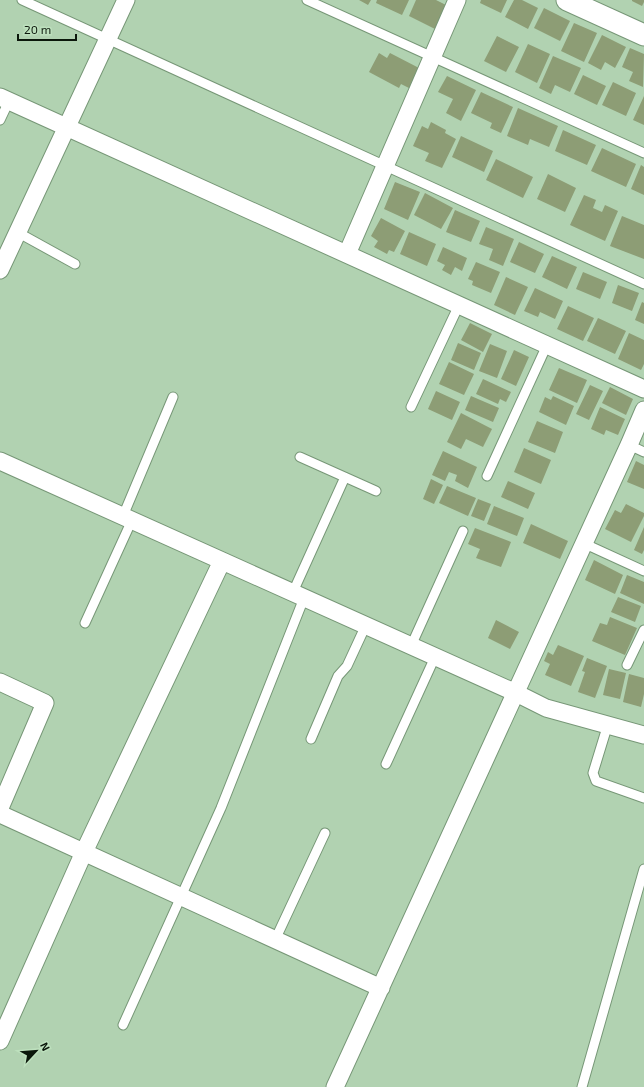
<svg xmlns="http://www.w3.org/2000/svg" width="644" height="1087" viewBox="0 0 644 1087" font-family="'Exo 2',sans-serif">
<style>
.building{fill:#8d9d75}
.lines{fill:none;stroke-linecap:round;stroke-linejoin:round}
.service-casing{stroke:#779777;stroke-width:11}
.minor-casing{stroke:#779777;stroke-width:19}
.tertiary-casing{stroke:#779777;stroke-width:23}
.service{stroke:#fff;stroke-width:9}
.minor{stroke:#fff;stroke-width:17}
.tertiary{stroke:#fff;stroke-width:21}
</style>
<rect width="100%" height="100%" fill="#b1d2b1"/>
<path class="building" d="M359,0h12l-3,5z
M377,0h32l-7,15 -26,-12z
M416,0h20l12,6 -11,24 -28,-14z
M481,0h26l-6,13 -21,-10z
M514,0h8l16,8 -10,21 -23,-12z
M632,0h12v2l-2,4 -10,-5z
M544,8l26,13 -10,20 -26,-13z
M574,23l23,10 -13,29 -23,-11z
M602,35l24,12 -11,21 -10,-6 -4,8 -13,-7z
M497,36l22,11 -13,25 -22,-11z
M528,44l22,10 -13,29 -22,-11z
M630,48l14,6 -1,33 -14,-6 4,-9 -11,-5z
M379,53l8,5 3,-5 29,15 -10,20 -8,-4 -2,4 -30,-16z
M553,56l28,12 -11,24 -15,-7 -4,9 -12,-6z
M583,75l23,11 -9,19 -23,-11z
M447,76l29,14 -15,31 -15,-8 7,-14 -15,-7z
M613,82l23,11 -10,23 -24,-11z
M481,92l32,15 -12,26 -11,-5 2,-5 -21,-10z
M644,96v29l-11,-5z
M518,108l40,18 -9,21 -19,-8 -2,6 -21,-9z
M431,122l15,8 -1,3 11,6 -14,29 -17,-7 4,-8 -16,-7 9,-20 6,3z
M563,130l33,15 -9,20 -32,-14z
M461,136l32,15 -9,21 -32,-15z
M602,148l34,16 -10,23 -35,-16z
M496,159l37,18 -10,21 -37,-18z
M641,165l3,2v28l-13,-6z
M548,174l28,14 -11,24 -28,-13z
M395,182l25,10 -12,28 -24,-11z
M425,193l28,15 -12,21 -27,-14z
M584,195l12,5 -3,8 9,4 3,-7 13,6 -13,30 -35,-16z
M455,210l25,11 -9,21 -25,-10z
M622,216l22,9v34l-34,-13z
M381,218l24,13 -11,21 -5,-2 -2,4 -13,-7 4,-6 -7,-5z
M486,227l28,12 -11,27 -14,-6 4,-11 -14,-5z
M409,232l27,12 -9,22 -27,-12z
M519,242l25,12 -9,19 -25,-11z
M443,247l24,11 -5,13 -7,-4 -4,8 -9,-5 3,-5 -8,-4z
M552,256l25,11 -10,22 -25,-12z
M476,262l24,10 -9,21 -19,-8 1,-4 -5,-2z
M583,272l24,10 -7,17 -24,-10z
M506,277l22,10 -13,28 -21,-10z
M618,285l21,8 -7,18 -20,-8z
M535,288l28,13 -8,18 -15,-7 -2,5 -14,-6z
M642,302l2,1v21l-9,-4z
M568,306l26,12 -11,23 -26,-12z
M598,318l28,13 -11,23 -28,-13z
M470,323l22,11 -9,18 -22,-12z
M629,333l15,7v24l-3,6 -23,-11z
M458,343l23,10 -7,17 -23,-10z
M490,344l17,7 -10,27 -18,-7z
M514,350l15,7 -13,29 -15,-7z
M449,362l25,12 -10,21 -25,-11z
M559,368l28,12 -10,23 -28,-13z
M483,379l28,13 -5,10 -6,-3 -2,5 -22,-10z
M590,385l13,6 -14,29 -13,-6z
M610,387l23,12 -7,16 -24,-12z
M436,391l24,11 -8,18 -24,-11z
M471,396l28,12 -6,14 -28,-12z
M553,396l21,10 -8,19 -27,-13 6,-15 6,3z
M600,407l25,12 -7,16 -12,-5 -2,5 -13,-6z
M461,413l31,16 -9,18 -17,-8 -5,10 -14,-7z
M537,421l26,11 -8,21 -27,-11z
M524,448l27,12 -10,24 -27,-12z
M443,451l34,16 -9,21 -13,-7 2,-6 -8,-3 -4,9 -13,-6z
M636,461l8,4v24l-17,-7z
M431,479l12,6 -9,19 -11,-5z
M508,481l27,12 -7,16 -27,-12z
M447,486l29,12 -8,18 -29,-13z
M478,499l13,5 -7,17 -13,-5z
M626,504l18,9v3l-13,26 -26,-13 10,-19 6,3z
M494,506l30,12 -7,18 -30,-12z
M531,524l37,17 -8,18 -37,-16z
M644,527v23l-2,4 -8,-4z
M475,528l36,14 -10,25 -25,-9 4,-9 -12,-5z
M594,560l29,15 -8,19 -30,-14z
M627,575l17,7v22l-24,-11z
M618,597l23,9 -6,16 -24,-10z
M610,617l27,11 -12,27 -33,-14 8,-18 7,2z
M496,620l23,12 -9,17 -22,-11z
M558,645l26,11 -13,30 -26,-11 5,-11 -6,-3 4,-9 5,3z
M587,658l20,8 -12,32 -17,-6 7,-20 -3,-1z
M609,669l17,4 -6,26 -17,-4z
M629,674l15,4v16l-3,13 -18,-5z"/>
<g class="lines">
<defs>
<path id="service" d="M22,0l622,284
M307,0l337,153
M0,120l9,-19
M17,232l58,32
M411,407l48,-102
M629,445l15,7
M300,457l76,34
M487,476l60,-131
M123,516l50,-119
M583,543l61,28
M293,592l52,-115
M85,623l47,-103
M411,646l52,-115
M627,665l17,-35
M608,724l-15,49 3,8 48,17
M311,739l27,-63 9,-10 19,-41
M386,764l49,-107
M275,940l50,-107
M123,1025l98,-217 83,-210
M582,1087l62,-218"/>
<path id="minor" d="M0,97l644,292
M347,254l110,-254
M0,270l126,-270
M0,461l516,232 30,15 98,27
M0,682l45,21 -45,105
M0,814l381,174
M0,1041l84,-189 138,-291
M335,1087l294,-642 15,-35"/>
<path id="tertiary" d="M567,0l77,35"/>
</defs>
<use href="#service" class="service-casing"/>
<use href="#minor" class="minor-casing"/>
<use href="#tertiary" class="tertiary-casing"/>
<use href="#service" class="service"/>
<use href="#minor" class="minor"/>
<use href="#tertiary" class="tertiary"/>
</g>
<g transform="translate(36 1051) rotate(64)" stroke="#bde0bd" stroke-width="3" paint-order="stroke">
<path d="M0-3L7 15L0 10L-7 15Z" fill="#0b170b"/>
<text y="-6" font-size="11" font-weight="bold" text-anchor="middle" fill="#0b170b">N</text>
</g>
<path d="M18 34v6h58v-6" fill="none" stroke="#0b170b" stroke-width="2"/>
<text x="24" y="34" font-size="12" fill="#0b170b" stroke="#bde0bd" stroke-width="3" paint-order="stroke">20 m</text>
</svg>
